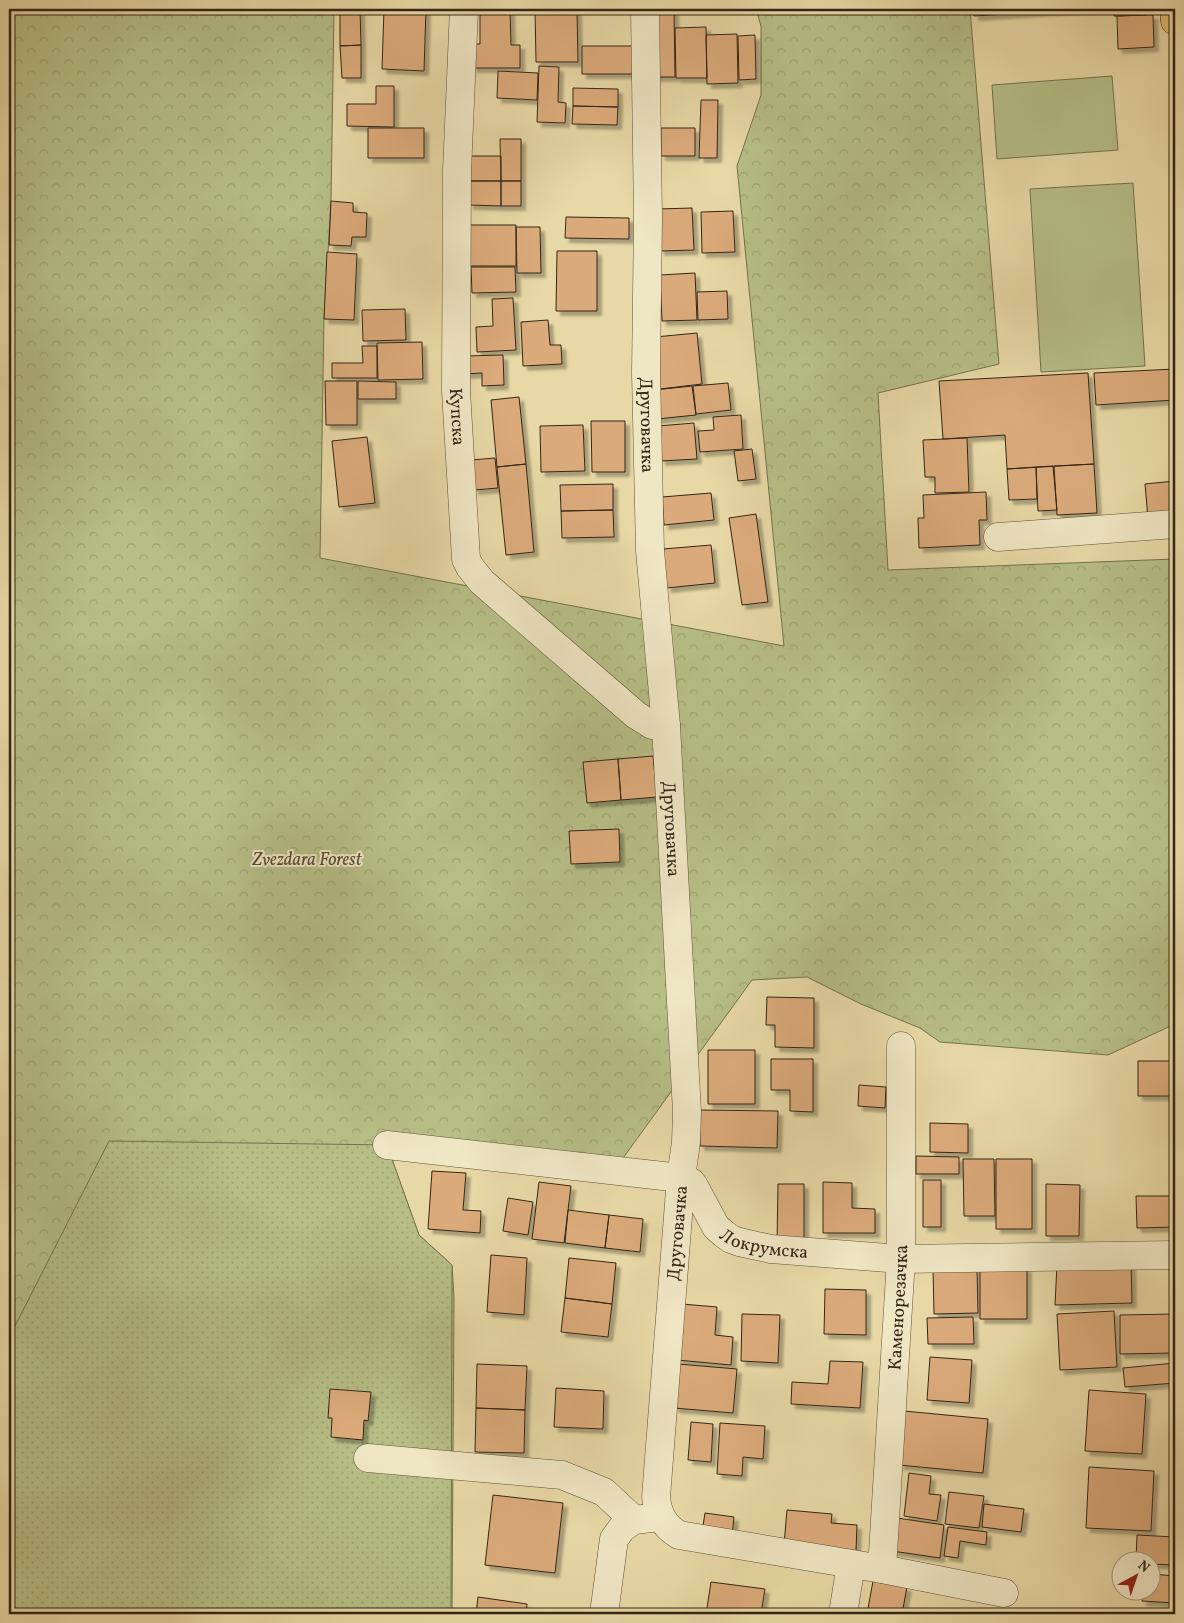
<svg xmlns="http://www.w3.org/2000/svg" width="1184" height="1623" viewBox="0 0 1184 1623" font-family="Vollkorn,serif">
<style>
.forest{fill:url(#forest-crowns);stroke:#75724e}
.park{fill:url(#park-dots);stroke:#75724e}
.pitch{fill:#b6be86;stroke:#75724e}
.building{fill:#dbaa7a;stroke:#342617;filter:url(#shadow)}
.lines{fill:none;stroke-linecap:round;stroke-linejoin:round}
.minor-casing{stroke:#61523a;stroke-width:29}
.major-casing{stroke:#342617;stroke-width:29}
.minor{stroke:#efe6c4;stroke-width:28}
.major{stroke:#e4bc72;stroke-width:28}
.labels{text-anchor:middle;stroke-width:4;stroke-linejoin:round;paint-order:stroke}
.street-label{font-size:18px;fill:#342617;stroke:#efe6c4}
.park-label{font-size:18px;font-style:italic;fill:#544c33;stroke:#efe6c4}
</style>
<defs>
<pattern id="forest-crowns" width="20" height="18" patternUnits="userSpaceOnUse" patternTransform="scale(1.25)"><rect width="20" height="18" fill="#b6be86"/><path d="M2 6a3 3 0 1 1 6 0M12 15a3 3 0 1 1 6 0" fill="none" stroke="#9da373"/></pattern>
<pattern id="park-dots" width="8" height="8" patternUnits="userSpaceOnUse" patternTransform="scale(1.25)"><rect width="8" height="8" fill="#b6be86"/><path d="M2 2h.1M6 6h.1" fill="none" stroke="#9da373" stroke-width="1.8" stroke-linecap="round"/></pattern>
<filter id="shadow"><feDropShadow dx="4.5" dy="4.5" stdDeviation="1" flood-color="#0004"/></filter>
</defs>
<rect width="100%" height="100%" fill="#e7d8a5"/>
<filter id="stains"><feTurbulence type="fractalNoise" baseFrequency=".004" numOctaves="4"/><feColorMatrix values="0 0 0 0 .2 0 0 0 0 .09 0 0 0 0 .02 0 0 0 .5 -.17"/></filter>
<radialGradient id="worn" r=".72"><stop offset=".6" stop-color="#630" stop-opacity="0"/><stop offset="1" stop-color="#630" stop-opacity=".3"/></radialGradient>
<path class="forest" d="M9,9h325l-3,192 -7,118 -4,239 464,88 -47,-480 24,-71v-69l-5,-17h214l29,355 -121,29 10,177 287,-11v465l-67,31 -168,-13 -20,-14 -59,-24 -54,-27 -55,3 -134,185 -231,-19 32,89 33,30 2,33 -2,316h-443v-279l2,-1 -2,-10z"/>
<path class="park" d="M109,1141l278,4 32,90 33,30 -1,349h-442v-279l2,-1z"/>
<path class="pitch" d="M1112,76l6,74 -121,9 -5,-74z
M1133,183l12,183 -104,6 -11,-183z"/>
<path class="building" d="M340,9h20l1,36 -21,1z
M384,9h42l-2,62 -42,-2z
M480,9h30l1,36h9v23h-48v-24h8z
M535,9h42l1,53h-42z
M653,9h21l1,68h-21z
M974,9h115l-115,7z
M1113,9h33v6l-32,1z
M1146,15h7l1,32 -36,2 -1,-33z
M706,27l1,51h-31l-1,-50z
M737,34l1,49 -31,1 -1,-49z
M755,35l1,44 -17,1 -1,-44z
M361,45v33h-19l-2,-32z
M582,46h51v28h-51z
M539,66l20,1 -1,35 8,1 -1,20 -28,-1z
M498,71l40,2 -1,27 -40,-2z
M376,86h18v41l-47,-1v-22h29z
M573,88l45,1v18l-45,-1z
M701,100h17l-1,58h-18z
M573,106l45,1 -1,18 -45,-1z
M368,128h56v30h-56z
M661,128h34v28h-34z
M500,139h21v42h-20z
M469,156h32v25h-33z
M468,181h33v25l-32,-1z
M501,181h20v25h-20z
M331,201l22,2v9l14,1 -1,24h-14l-1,9 -22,-1z
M692,208l2,42 -34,1 -2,-42z
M733,211l2,41 -33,1 -1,-41z
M566,217l63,1v21l-64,-1z
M466,225h50v41h-49z
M516,227h24l1,46h-24z
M557,251h40v60h-41z
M327,252l30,2 -3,66 -30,-1z
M471,267h44l1,25 -44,1z
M695,273l2,47 -35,1 -2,-46z
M727,291l1,28 -30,1 -1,-28z
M513,298l3,52 -39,2 -1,-25 17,-1 -1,-27z
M405,309l1,31 -43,1 -1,-31z
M548,320l2,25h11l1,19 -39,2 -2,-44z
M697,333l5,51 -42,5 -5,-52z
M422,342l1,37 -45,1 -1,-37z
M362,346h15v32h-45v-15h31z
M503,355l1,30 -22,1v-13l-17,1v-18z
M1175,369v31l-79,5 -2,-32z
M1088,373l6,91 -87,5 -2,-34 -62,4 -4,-58z
M325,381h32v44h-31z
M358,381l38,1v17h-38z
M728,383l3,27 -35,4 -3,-28z
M692,386l4,29 -39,4 -3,-29z
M519,397l7,67 -29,3 -6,-67z
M741,415l2,34 -43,3 -2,-21 16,-1 -1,-13z
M591,421h34v51h-33z
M694,423l3,36 -36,2 -3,-35z
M583,425l2,46 -44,1 -1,-46z
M367,437l8,66 -36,4 -7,-66z
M967,438l2,54 -34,1v-16h-10l-2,-37z
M752,449l4,30 -18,2 -4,-30z
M495,458l3,30 -24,2 -3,-30z
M526,464l8,88 -28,3 -9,-88z
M1094,464l3,49 -40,2 -3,-49z
M1053,466l4,44 -19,1 -2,-44z
M1036,467l1,32 -28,1 -2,-31z
M1175,481v35l-27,3 -3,-35z
M613,484v26l-52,1 -1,-26z
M986,492l1,28h-8l1,25 -61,3 -1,-30h6l-1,-23z
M711,493l3,27 -50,5 -2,-28z
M613,510l1,27 -52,1 -1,-27z
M756,514l12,88 -26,3 -13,-87z
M711,545l4,38 -48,5 -4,-39z
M653,756l4,41 -36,3 -3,-41z
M618,759l3,41 -34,3 -4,-41z
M619,829l1,33 -49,2 -2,-33z
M767,997l47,1v50l-39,-1v-22h-9z
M708,1050h47v54h-47z
M771,1059h42v53l-23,-1v-21h-19z
M1138,1061h37v35h-37z
M859,1085l27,2 -1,21 -27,-2z
M700,1110l78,1 -1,37 -77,-2z
M930,1123l38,1v29l-38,-1z
M916,1156l43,1v17h-43z
M963,1159h31l1,57h-31z
M996,1159h36v70h-36z
M432,1171l34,2 -3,37 18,1 -1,22 -52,-4z
M923,1180h18v47h-18z
M539,1182l32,4 -7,57 -32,-4z
M823,1182l29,1v25l23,1v24h-52z
M778,1184h26v59h-27z
M1046,1184l34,1 -1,51h-33z
M1136,1196h39v31l-38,1z
M508,1198l25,4 -5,33 -25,-4z
M568,1210l41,5 -4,33 -40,-5z
M609,1215l34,4 -3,33 -35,-4z
M491,1255l36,3 -3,57 -37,-3z
M569,1258l47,5 -4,41 -47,-6z
M1131,1263l1,40 -77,2 2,-41z
M1027,1267v52h-47v-51z
M933,1268h44l1,45 -44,1z
M825,1289l41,1v45l-42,-1z
M565,1298l47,6 -4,33 -47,-5z
M682,1304l35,3 -2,28 18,2 -2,28 -54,-5z
M1114,1311l3,56 -57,3 -3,-56z
M742,1314l38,1 -2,48 -37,-2z
M1175,1314v39l-55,1v-39z
M973,1317l1,27h-46l-1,-26z
M930,1357l42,3 -3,43 -42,-3z
M830,1361l33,1 -3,46 -69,-4 1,-22 36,2z
M1175,1363v20l-50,4 -2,-19z
M477,1364l50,2 -2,44 -49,-2z
M678,1364l59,5 -4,44 -59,-5z
M556,1388l48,3 -1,38 -49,-2z
M330,1389l41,3 -3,29 -4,-1 -1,20 -32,-3 1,-19h-4z
M1089,1390l57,4 -4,60 -57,-3z
M476,1408l49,2 -1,43 -49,-1z
M904,1411l84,8 -5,54 -84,-8z
M691,1422l22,2 -2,38 -23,-2z
M720,1423l45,3 -2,33 -20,-2 -1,19 -25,-2z
M1089,1467l65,4 -3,60 -65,-3z
M909,1473l22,3 -2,18 12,1 -4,26 -33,-5z
M949,1492l35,4 -5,32 -34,-4z
M493,1495l70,8 -8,70 -70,-8z
M984,1504l40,5 -3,23 -39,-5z
M787,1510l45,4 -1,9 26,2 -1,26 -72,-6z
M705,1513l29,4 -2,19 -30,-4z
M897,1518l47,7 -4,33 -48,-7z
M948,1527l39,5 -1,13 -26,-4 -2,17 -14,-2z
M1137,1535l38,2v28l-23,-1v-4h-16z
M1152,1574l23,2v27l-33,-2 1,-11h9z
M873,1581l34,6 -5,27h-35z
M711,1582l54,7 -4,25h-55z
M478,1597l49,7 -1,10h-50z"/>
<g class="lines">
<defs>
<g id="minor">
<path id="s1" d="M464,9l-7,162 -1,220 10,168 4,8 12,15 154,133 16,10 14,1"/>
<path id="s2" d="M645,9l3,209 -2,155 4,178 16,175 21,386 -1,30 -5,36 -25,319c2,18 8,29 23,38l203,34 122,24"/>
<path d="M998,537l177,-13"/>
<path id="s3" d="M387,1145l294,33 10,4 3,4 22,41 8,7 7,5 8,3 32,7 130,10 274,-4"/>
<path d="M368,1458l194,17 42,17 30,28"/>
<path id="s4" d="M882,1569l19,-310v-213"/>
<path d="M604,1614l10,-75 8,-11 12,-8 18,-2"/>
<path d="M843,1614l8,-50"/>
</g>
<path id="major" d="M1174,9l1,12"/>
</defs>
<use href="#minor" class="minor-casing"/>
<use href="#major" class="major-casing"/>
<use href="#minor" class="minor"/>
<use href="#major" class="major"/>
</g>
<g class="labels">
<g class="street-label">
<text dy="6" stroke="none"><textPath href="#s1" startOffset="408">Купска</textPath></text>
<text dy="6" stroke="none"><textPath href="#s2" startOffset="416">Друговачка</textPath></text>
<text dy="6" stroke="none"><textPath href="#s2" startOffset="821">Друговачка</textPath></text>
<text transform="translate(677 1233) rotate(-85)" y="6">Друговачка</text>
<text dy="6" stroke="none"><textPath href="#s3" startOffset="411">Локрумска</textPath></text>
<text dy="6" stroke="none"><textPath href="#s4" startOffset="262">Каменорезачка</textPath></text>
</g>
<g class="park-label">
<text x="307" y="865">Zvezdara Forest</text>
</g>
</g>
<rect width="1184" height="1623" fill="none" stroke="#e7d8a5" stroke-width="30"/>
<rect x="10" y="10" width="1164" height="1603" fill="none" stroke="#342617" stroke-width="2.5"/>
<rect x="15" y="15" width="1154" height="1593" fill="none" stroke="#342617"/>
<g transform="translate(1136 1576) rotate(40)"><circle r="24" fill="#efe6c4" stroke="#a4997f"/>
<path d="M0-4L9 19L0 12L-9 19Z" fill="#8f2418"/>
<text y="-8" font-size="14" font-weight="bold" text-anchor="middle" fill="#342617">N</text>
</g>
<rect width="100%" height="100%" filter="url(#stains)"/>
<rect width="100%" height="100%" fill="url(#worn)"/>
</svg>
